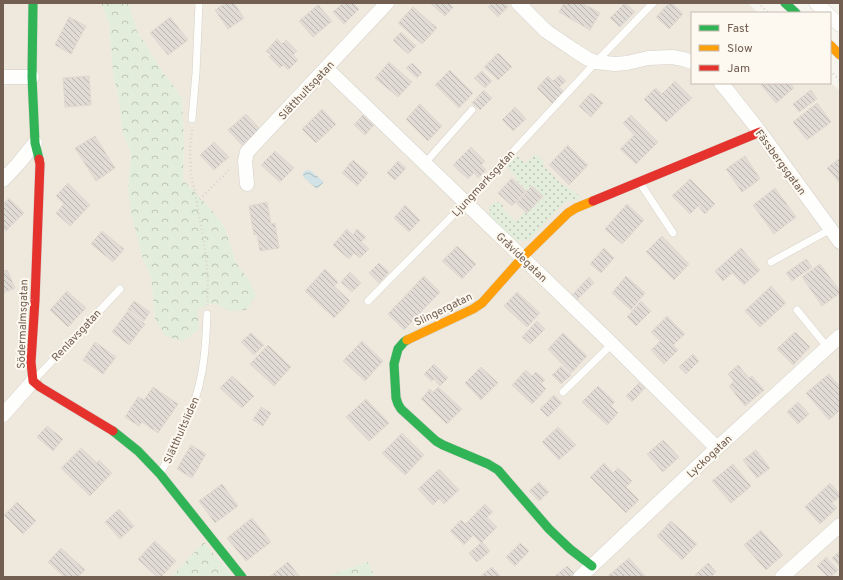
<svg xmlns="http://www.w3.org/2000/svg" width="843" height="580" viewBox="0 0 843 580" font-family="Overpass,sans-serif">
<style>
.residential{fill:#eee8dd}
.green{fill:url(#green-dots)}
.forest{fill:url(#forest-crowns)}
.water{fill:url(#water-waves)}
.building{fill:url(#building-back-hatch);stroke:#dfd9d1}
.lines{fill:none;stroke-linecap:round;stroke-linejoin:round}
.lane-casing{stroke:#d6d2cc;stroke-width:8}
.street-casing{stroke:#d6d2cc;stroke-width:15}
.fast-casing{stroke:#d6d2cc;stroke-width:10}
.slow-casing{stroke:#d6d2cc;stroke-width:10}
.jam-casing{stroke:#d6d2cc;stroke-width:10}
.path{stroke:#dad5d0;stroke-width:2.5;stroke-dasharray:1 3;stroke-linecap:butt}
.lane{stroke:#fefefc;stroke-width:7}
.street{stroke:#fefefc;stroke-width:14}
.fast{stroke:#30b455;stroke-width:9}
.slow{stroke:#ff9f0a;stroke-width:9}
.jam{stroke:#e5322d;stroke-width:9}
.labels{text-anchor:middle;stroke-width:4;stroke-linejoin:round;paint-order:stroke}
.street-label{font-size:11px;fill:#735f51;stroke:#fdf9f1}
</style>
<defs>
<pattern id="green-dots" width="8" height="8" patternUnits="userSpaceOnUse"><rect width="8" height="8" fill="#e3eddb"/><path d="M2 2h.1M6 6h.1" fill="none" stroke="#bcc3b4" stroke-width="1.8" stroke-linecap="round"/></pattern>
<pattern id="forest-crowns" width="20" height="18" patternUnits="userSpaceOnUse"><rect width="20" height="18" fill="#e3eddb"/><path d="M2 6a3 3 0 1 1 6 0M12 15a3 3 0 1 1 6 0" fill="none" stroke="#bcc3b4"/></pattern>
<pattern id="water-waves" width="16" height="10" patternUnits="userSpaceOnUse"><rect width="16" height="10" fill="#d1e3e6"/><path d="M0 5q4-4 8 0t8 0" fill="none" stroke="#aebbbd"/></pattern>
<pattern id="building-back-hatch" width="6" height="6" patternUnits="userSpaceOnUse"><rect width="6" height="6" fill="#e0dbd4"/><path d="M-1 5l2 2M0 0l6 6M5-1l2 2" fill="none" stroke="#bab5ae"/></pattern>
</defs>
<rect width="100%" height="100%" fill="#f6f5ee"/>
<path class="residential" d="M3,3h98l8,21 4,49 6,29 4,32 8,19 -3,35 14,68 9,21 4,42 42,-10 17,-6 16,8 19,-31 -13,-17 -11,-35 -14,-19 -28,-29 1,-39 -2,-43 -20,-27 -25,-40 -9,-28h620l10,10h-66v70h138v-1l10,9v486h-465l-7,-15 -44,15h-91l-29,-35 -33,35h-168z"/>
<path class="green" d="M536,154l8,7 -2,3 17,18 23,15 -7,3 -10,2 -36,38 -13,1 -28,-27 3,-3 -3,-3c7,-7 7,-8 15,-3l-1,3 14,14 8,-10 3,2 17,-17 -13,-12 -4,5 -12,-11 1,-2 -10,-11 10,-11 9,8z"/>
<path class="forest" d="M101,3h27l9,28 25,40 20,27 2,43 -1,39 28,29 14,19 11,35 13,17 7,16 -10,14 -16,1 -16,-8 -17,6 2,20 -16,12 -18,-5 -10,-17 -4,-42 -9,-21 -11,-44 -3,-24 3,-35 -8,-19 -4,-32 -6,-29 -4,-49z
M204,542l29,35h-62z
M368,562l7,15h-51z"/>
<path class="water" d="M306,170l2,1 2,-1 14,12 -7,7 -14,-12 1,-1 -2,-2z"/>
<path class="building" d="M226,3h8l10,15 -16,11 -13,-19z
M343,3h10l6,6 -15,15 -11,-12z
M430,3h18l5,4 -8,9z
M492,3h13l3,4 -10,10 -10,-10z
M564,3h18l18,10 -10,17 -31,-18z
M625,3l10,9 -15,15 -10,-9z
M669,3h3l11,11 -14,15 -13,-12z
M318,5l14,16 -19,16 -14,-16z
M413,7l24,21 -15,16 -24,-21z
M69,17l17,9 -15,28 -16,-9z
M170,17l18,23 -20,15 -18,-22z
M401,32l15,14 -8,8 -15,-14z
M277,39l5,5 4,-4 11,11 -4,4 5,5 -10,10 -5,-5 -3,3 -11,-11 2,-2 -5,-4z
M498,53l14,14 -14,13 -14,-13z
M389,62l23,20 -14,15 -23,-19z
M412,63l10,10 -5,5 -11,-10z
M450,70l23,23 -14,15 -24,-23z
M482,71l10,10 -7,7 -11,-10z
M560,75l6,6 -7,6 5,5 -11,12 -16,-16 11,-12 5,5z
M89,76l2,29 -26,2 -2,-29z
M675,81l17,17 -26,24 -22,-23 12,-11 6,6z
M763,83h27l4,5 -18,15 -15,-18z
M484,90l8,8 -12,12 -8,-7z
M811,90l6,9 -18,13 -6,-8z
M591,93l12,10 -12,14 -12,-11z
M817,103l14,19 -24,18 -14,-18z
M420,104l22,22 -14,15 -22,-22z
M515,107l11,12 -13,12 -11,-11z
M322,109l14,15 -20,19 -14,-14z
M246,114l14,15 -18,16 -14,-15z
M363,115l11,10 -9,10 -11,-10z
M631,115l27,27 -22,22 -16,-15 14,-14 -11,-12z
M95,136l20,32 -19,13 -21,-33z
M214,142l15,15 -15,13 -14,-15z
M568,145l20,20 -19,20 -20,-20z
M471,147l14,14 -4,4 5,5 -8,8 -4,-5 -6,6 -15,-14z
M275,151l19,17 -14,14 -19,-17z
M745,156l15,23 -18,13 -16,-23z
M840,158v25l-13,-15z
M353,160l15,13 -11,13 -15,-13z
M398,161l8,7 -11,12 -8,-7z
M512,178l14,13 -14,15 -14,-13z
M690,179l25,25 -10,10 -7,-8 -8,8 -18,-18z
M68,183l22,22 -20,21 -14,-13 8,-9 -8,-8z
M532,186l11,10 -16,17 -11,-10z
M775,188l21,29 -22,17 -21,-29z
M9,198l15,15 -18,18 -3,-3v-24z
M267,202l4,22 4,-1 4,25 -19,3 -3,-17 -3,1 -5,-29z
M627,204l17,16 -22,24 -17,-15z
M405,205l15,15 -11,12 -15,-14z
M347,229l6,6 4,-6 9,8 -5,5 8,7 -9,9 -6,-5 -5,6 -16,-14z
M102,231l22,18 -11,13 -22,-18z
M662,236l27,28 -15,16 -28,-28z
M457,246l19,18 -14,15 -20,-18z
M604,248l10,10 -13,15 -11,-9z
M741,248l19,22 -16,15 -12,-12 -9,8 -8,-10z
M806,259l6,8 -20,14 -6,-8z
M379,263l10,9 -10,11 -10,-10z
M820,264l20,27v2l-18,13 -20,-29z
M325,269l13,13 -4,4 16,15 -16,17 -29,-27z
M7,270l8,18 -12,5v-22z
M350,272l11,11 -9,9 -11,-10z
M424,276l16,16 -36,38 -16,-16z
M626,276l19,17 -14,17 -19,-17z
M589,277l5,6 -17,17 -5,-5z
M771,286l15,17 -26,24 -15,-16z
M67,291l19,17 -18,19 -18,-17z
M517,292l23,21 -13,14 -23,-21z
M134,301l16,11 -6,9 -16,-12z
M641,301l10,10 -15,15 -9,-9z
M128,311l17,13 -16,21 -17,-13z
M667,316l18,18 -12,11 5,5 -14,14 -13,-14 9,-9 -9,-9z
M537,321l8,8 -15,15 -8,-7z
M795,332l15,15 -17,18 -16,-16z
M251,333l13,12 -10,10 -13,-13z
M563,333l24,23 -16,17 -23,-24z
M362,341l21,20 -18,20 -22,-20z
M95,342l21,15 -13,17 -20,-14z
M268,345l23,22 -17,19 -24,-22z
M693,354l6,7 -13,13 -7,-7z
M434,364l14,14 -8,8 -6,-7 -3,2 -7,-7z
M738,365l11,13 3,-2 12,14 -19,16 -16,-20 5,-5 -6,-7z
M561,366l10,9 -10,9 -9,-9z
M481,367l17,16 -17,17 -16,-17z
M526,370l6,6 4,-4 9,8 -4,4 5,5 -14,15 -20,-19z
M829,374l11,13v23l-11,10 -23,-27z
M232,376l22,20 -12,12 -22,-20z
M639,383l6,5 -13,14 -6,-6z
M598,386l17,16 -4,4 7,7 -11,12 -25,-23z
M153,387l25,17 -20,29 -16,-11 -3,4 -14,-9 13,-20 6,3z
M438,387l24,22 -15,15 -26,-25 9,-10 3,3z
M554,395l8,8 -14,14 -8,-8z
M366,399l23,24 -20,18 -23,-24z
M798,402l11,12 -11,10 -11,-12z
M261,407l10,6 -8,13 -10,-6z
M47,426l16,13 -10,12 -16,-14z
M558,427l18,18 -17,15 -17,-18z
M402,433l22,22 -19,20 -23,-22z
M663,440l16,17 -16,15 -16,-18z
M191,445l15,9 -14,24 -15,-9z
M81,448l16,15 2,-3 13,13 -22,23 -29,-28z
M756,450l14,18 -13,10 -14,-18z
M604,463l9,10 5,-5 14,13 -6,6 13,13 -13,13 -36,-36z
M733,464l18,22 -20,17 -19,-22z
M439,469l20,21 -15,14 -5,-5 -6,6 -15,-16z
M539,482l10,10 -10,9 -10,-10z
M830,483l10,11v2l-8,7 5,5 -17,16 -15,-17z
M222,484l16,22 -23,17 -16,-22z
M17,502l19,19 -13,13 -19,-19z
M485,504l8,8 -6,5 10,10 -16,16 -8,-8 -9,10 -14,-14 11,-11 4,4z
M119,509l15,17 -14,13 -15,-17z
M252,518l19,24 -25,19 -19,-23z
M671,521l26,23 -15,16 -25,-24z
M761,530l22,25 -17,15 -22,-25z
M155,541l21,20 -15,16h-4l-19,-18z
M482,542l8,9 -13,11 -8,-9z
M520,543l9,8 -14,15 -9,-9z
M61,548l24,22 -7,7h-14l-16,-15z
M840,551v16l-8,-9z
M826,557l12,13 -8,7h-2l-11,-11z
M629,558l17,19h-39z
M288,562l12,15h-31z
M708,563l8,9 -5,5h-14l-2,-2z
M567,566l9,9 -2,2h-20z
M492,567l9,10h-21z"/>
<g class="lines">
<defs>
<path id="lane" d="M192,119l4,-46 3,-70
M425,163l47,-53
M640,183l33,50
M771,262l60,-33
M368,301l98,-99 130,-140 57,-59
M797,310l31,38
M36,378l84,-89
M563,392l49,-48
M161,472c12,-22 24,-44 32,-67 11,-29 13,-61 14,-91"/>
<path id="street" d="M518,3l28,28 28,19 14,9 8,3 19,2 12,-1 21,-5 24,-1 11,2 9,3
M816,3l11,10
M830,16l10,9
M326,68l284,274 107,106
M3,77h29
M721,83l9,11 30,38 80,110
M3,180l15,-16 17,-21
M247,184l-2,-23 2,-9 140,-149
M3,415l30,-34
M580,577l137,-129 123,-112
M782,577l58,-52"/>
<path id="fast" d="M33,3l-1,74 3,66 4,16
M785,3l11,10
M407,340l-3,2 -6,7 -4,15 2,34 2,6 3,5 35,32 7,4 45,19 10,6 51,59 21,20 22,17
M113,431l25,20 22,23 82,103"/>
<path id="slow" d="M830,45l10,10
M407,340l66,-31 9,-6 40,-45 46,-45 8,-5 17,-7"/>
<path id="jam" d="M39,159l1,5 -5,136 -4,62 2,19 7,6 73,44
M593,201l167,-69"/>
</defs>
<use href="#lane" class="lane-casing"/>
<use href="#street" class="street-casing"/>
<use href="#fast" class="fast-casing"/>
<use href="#slow" class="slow-casing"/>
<use href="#jam" class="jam-casing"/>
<path class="path" d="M758,3l11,10
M830,71l10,9
M192,130l-2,22 1,21 13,69 4,36 -1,27
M197,202l34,-34"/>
<use href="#lane" class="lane"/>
<use href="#street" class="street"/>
<use href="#fast" class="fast"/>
<use href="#slow" class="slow"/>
<use href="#jam" class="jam"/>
</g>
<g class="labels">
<g class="street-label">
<text transform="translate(306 90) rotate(-47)" y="4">Slätthultsgatan</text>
<text transform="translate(781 162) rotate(54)" y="4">Fässbergsgatan</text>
<text transform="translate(483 183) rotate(-47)" y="4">Ljungmarksgatan</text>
<text transform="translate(522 257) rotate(44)" y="4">Gråvidegatan</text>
<text transform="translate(443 309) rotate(-26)" y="4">Slingergatan</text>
<text transform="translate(22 324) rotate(-88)" y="4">Södermalmsgatan</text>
<text transform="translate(76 335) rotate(-47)" y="4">Renlavsgatan</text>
<text transform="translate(181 430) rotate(-66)" y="4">Slätthultsliden</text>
<text transform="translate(709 456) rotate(-43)" y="4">Lyckogatan</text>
</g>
</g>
<rect width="843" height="580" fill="none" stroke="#735f51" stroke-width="8"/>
<rect x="691" y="12" width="140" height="72" fill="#fdf9f1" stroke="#c6bbb1"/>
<rect x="699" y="25" width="20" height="6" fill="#30b455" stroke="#c6bbb1"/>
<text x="727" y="32" font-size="12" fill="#735f51">Fast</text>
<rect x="699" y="45" width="20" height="6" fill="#ff9f0a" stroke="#c6bbb1"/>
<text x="727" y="52" font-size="12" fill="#735f51">Slow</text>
<rect x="699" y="65" width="20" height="6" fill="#e5322d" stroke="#c6bbb1"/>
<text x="727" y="72" font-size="12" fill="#735f51">Jam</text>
</svg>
